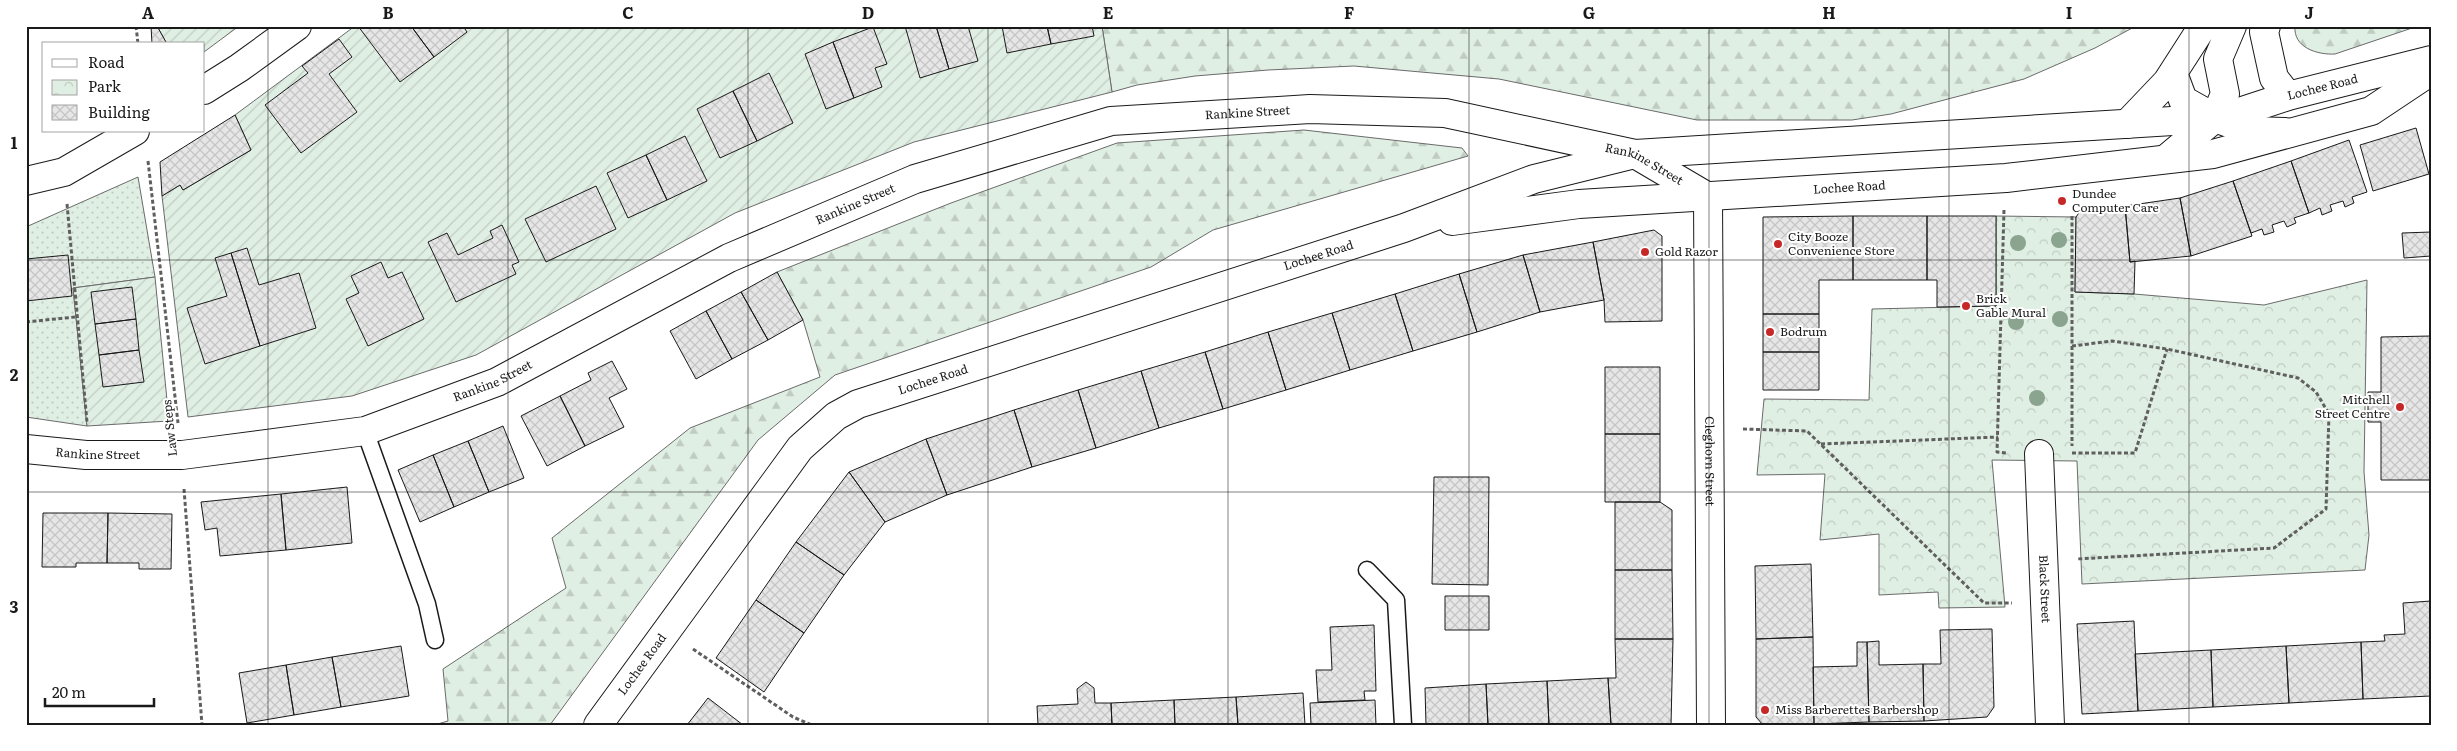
<svg xmlns="http://www.w3.org/2000/svg" width="2457" height="751" viewBox="0 0 2457 751" font-family="Literata,serif">
<style>
.grass{fill:url(#grass-dots);stroke:#6a6a6a}
.forest{fill:url(#forest-firs);stroke:#6a6a6a}
.park{fill:url(#park-crowns);stroke:#6a6a6a}
.garden{fill:url(#garden-furrows);stroke:#6a6a6a}
.building{fill:url(#building-cross-hatch);stroke:#1a1a1a}
.lines{fill:none;stroke-linecap:round;stroke-linejoin:round}
.lane-casing{stroke:#1a1a1a;stroke-width:19}
.street-casing{stroke:#1a1a1a;stroke-width:30}
.secondary-casing{stroke:#1a1a1a;stroke-width:30}
.primary-casing{stroke:#1a1a1a;stroke-width:30}
.path{stroke:#5f5f5f;stroke-width:3;stroke-dasharray:4 2.5;stroke-linecap:butt}
.lane{stroke:#fff;stroke-width:16}
.street{stroke:#fff;stroke-width:28}
.secondary{stroke:#fff;stroke-width:28}
.primary{stroke:#fff;stroke-width:28}
.tree{fill:#8aa48f}
.grid{fill:none;stroke:#1a1a1a;stroke-width:1;stroke-opacity:0.55}
.poi-dot{fill:#c62828;stroke:#fff;stroke-width:2}
.labels{text-anchor:middle;stroke-width:4;stroke-linejoin:round;paint-order:stroke}
.street-label{font-size:12px;fill:#1a1a1a;stroke:#fff}
.poi-label{font-size:12px;fill:#1a1a1a;stroke:#fff;text-anchor:start}
.neatline{fill:none;stroke:#1a1a1a;stroke-width:2}
.grid-label{font-size:16px;text-anchor:middle;font-weight:bold;fill:#1a1a1a}
</style>
<defs>
<pattern id="grass-dots" width="8" height="8" patternUnits="userSpaceOnUse" patternTransform="scale(1.25)"><rect width="8" height="8" fill="#e0efe3"/><path d="M2 2h.1M6 6h.1" fill="none" stroke="#c0ccc2" stroke-width="1.8" stroke-linecap="round"/></pattern>
<pattern id="forest-firs" width="22" height="20" patternUnits="userSpaceOnUse" patternTransform="scale(1.25)"><rect width="22" height="20" fill="#e0efe3"/><path d="M5 1l3.5 6h-7zM16 11l3.5 6h-7z" fill="#c0ccc2"/></pattern>
<pattern id="park-crowns" width="20" height="18" patternUnits="userSpaceOnUse" patternTransform="scale(1.25)"><rect width="20" height="18" fill="#e0efe3"/><path d="M2 6a3 3 0 1 1 6 0M12 15a3 3 0 1 1 6 0" fill="none" stroke="#c0ccc2"/></pattern>
<pattern id="garden-furrows" width="10" height="10" patternUnits="userSpaceOnUse" patternTransform="scale(1.25)"><rect width="10" height="10" fill="#e0efe3"/><path d="M-1 1l2-2M0 10L10 0M9 11l2-2" fill="none" stroke="#c0ccc2"/></pattern>
<pattern id="building-cross-hatch" width="8" height="8" patternUnits="userSpaceOnUse" patternTransform="scale(1.25)"><rect width="8" height="8" fill="#e6e6e6"/><path d="M0 0l8 8M0 8l8-8" fill="none" stroke="#c5c5c5"/></pattern>
</defs>
<rect width="100%" height="100%" fill="#fff"/>
<path class="grass" d="M138,177l17,100 -82,11 14,138 -61,-9v-190z"/>
<path class="forest" d="M1102,26h1034l-41,22 -71,31 -133,35 -39,6h-155l-198,-41 -145,-13 -86,4 -73,6 -58,9 -25,7z
M2295,26h123l-83,28c-17,1 -42,-6 -40,-28z
M1304,130l158,18 6,8 -255,74 -62,37 -316,108 -77,65 -208,285h-116l14,-4 -5,-52 123,-81 -14,-50 138,-110 130,-51 -17,-57 -26,-48 174,-69 166,-60z"/>
<path class="park" d="M1996,216l80,1 -1,75 59,2 130,11 103,-25 -3,192 5,63 -4,35 -283,14 -5,-123 -85,-1 13,147 -66,1 -1,-16 -59,3v-61l-59,6 5,-66 -68,1 7,-76 105,1 3,-91 124,-3z"/>
<path class="garden" d="M157,26h82l-35,26v-8h-37z
M355,26h747l10,66 -198,50 -179,71 -259,142 -124,41 -164,21 -26,-221 18,-11 3,5 68,-40 -16,-35z
M155,277l14,144 -82,5 -14,-138z"/>
<path class="building" d="M151,26h6l10,18h-15z
M358,26h53l23,31 -34,25z
M411,26h52l4,6 -33,25z
M905,26h31l13,43 -29,9z
M936,26h32l10,35 -29,8z
M1002,26h45l4,18 -44,9z
M1047,26h45l2,10 -43,8z
M873,27l14,37 -12,4 7,19 -28,11 -21,-56z
M339,39l13,18 -23,17 28,38 -56,41 -36,-48 43,-32 -6,-7z
M833,42l21,56 -28,11 -21,-55z
M769,73l24,50 -36,18 -24,-50z
M733,91l24,50 -37,17 -23,-49z
M235,115l16,35 -68,40 -3,-5 -18,11 -2,-34z
M2416,128l13,46 -56,17 -13,-46z
M685,136l22,45 -40,19 -21,-45z
M2349,140l18,52 -15,5 2,6 -9,4 -2,-6 -13,4 2,6 -10,4 -2,-7 -11,5 -18,-52z
M646,155l21,45 -39,18 -21,-45z
M2291,161l18,52 -15,5 2,5 -9,4 -3,-6 -12,4 2,7 -10,3 -2,-6 -11,4 -18,-52z
M2233,181l19,55 -61,20 -11,-58z
M596,186l20,43 -70,33 -21,-43z
M2180,198l11,58 -61,6 -5,-56z
M2125,206l5,56 5,-1 -1,33 -59,-2 1,-75 7,-10z
M1853,216h74v64h-74z
M1853,216v64h-34v34h-56v-97z
M1927,216h69v90l-59,1v-27h-10z
M502,225l17,37 -7,3 4,9 -60,28 -28,-60 19,-9 11,22 35,-17 -3,-7z
M1654,230l8,6v85l-57,1 -1,-22 -11,-58z
M2431,232v24l-27,2 -2,-25z
M1593,242l11,58 -64,12 -17,-57z
M247,248l12,37 40,-12 17,55 -56,18 -29,-93z
M231,253l29,93 -55,18 -18,-56 40,-12 -12,-38z
M68,255l4,41 -46,5v-42z
M1523,255l17,57 -63,20 -18,-58z
M381,262l7,16 14,-6 22,47 -56,27 -22,-47 13,-6 -8,-17z
M777,272l26,48 -35,20 -27,-48z
M1459,274l18,58 -64,19 -18,-57z
M132,287l4,32 -41,5 -4,-32z
M741,292l27,48 -36,19 -26,-48z
M1395,294l18,57 -63,19 -18,-57z
M706,311l26,48 -36,20 -26,-48z
M1332,313l18,57 -64,20 -18,-58z
M1763,314h56v38h-56z
M136,319l3,31 -40,5 -4,-31z
M1268,332l18,58 -63,19 -18,-57z
M2431,336v144h-50v-58h-13v-30h13v-55z
M139,350l5,32 -41,5 -4,-32z
M1205,352l18,57 -64,19 -18,-57z
M1763,352h56v38h-56z
M612,361l15,28 -18,9 15,29 -39,19 -25,-50 31,-16 -3,-7z
M1605,367h55v67h-55z
M1141,371l18,57 -63,20 -18,-58z
M1078,390l18,58 -64,19 -18,-57z
M560,396l25,50 -38,20 -26,-50z
M1014,410l18,57 -85,28 -21,-56z
M503,426l21,52 -35,14 -21,-51z
M1605,434h55v68h-55z
M926,439l21,56 -62,27 -36,-50z
M468,441l21,51 -35,15 -21,-52z
M433,455l21,52 -34,15 -22,-52z
M849,472l36,50 -41,53 -48,-33z
M1434,477h55l-1,108 -56,-1z
M347,487l5,56 -66,7 -5,-56z
M281,494l5,56 -66,6 -3,-28 -12,2 -4,-28z
M1615,502h45l12,8v60h-57z
M43,513h65l-1,50h-31v4h-34z
M108,513l64,1 -1,55h-32v-6h-32z
M796,542l48,33 -40,58 -48,-33z
M1811,564l2,73 -57,2 -1,-73z
M1615,570h57l1,69h-58z
M1445,596h44v34h-44z
M756,600l48,33 -40,59 -48,-34z
M2431,601v95l-68,3 -2,-57 24,-1 -1,-6 21,-1 -2,-31z
M2134,621l4,90 -56,3 -5,-90z
M1374,625l2,66h-12l1,9 -47,2 -2,-32h16l-2,-43z
M1992,629l2,78 -7,10 -63,4 -1,-57h18l-1,-34z
M1813,637l1,87 -51,1 -7,-8v-78z
M1615,639h58l-2,86h-60l-3,-47h8z
M1879,641v24l44,-1 1,57 -55,1 -2,-80z
M1857,642h10l2,80 -55,2 -1,-57 44,-1z
M2361,642l2,57 -74,4 -3,-57z
M401,646l8,50 -68,11 -9,-50z
M2286,646l3,57 -76,4 -2,-57z
M2211,650l2,57 -75,4 -3,-57z
M332,657l9,50 -47,8 -8,-50z
M286,665l8,50 -47,8 -8,-50z
M1608,678l3,47h-62l-2,-44z
M1547,681l2,44h-61l-2,-41z
M1086,682l8,6 1,15h16l1,22h-74l-1,-19 41,-2 -1,-15z
M1486,684l2,41h-62l-1,-37z
M1303,693l2,32h-67l-2,-28z
M1236,697l2,28h-63l-1,-25z
M708,698l35,27h-56z
M1174,700l1,25h-63l-1,-22z
M1375,700l1,25h-65l-1,-22z"/>
<g class="lines">
<defs>
<path id="lane" d="M365,431l62,173 8,36
M1367,570l29,30 7,125"/>
<g id="street">
<path d="M204,90l35,-22 58,-42"/>
<path d="M26,181l38,-9 71,-41"/>
<path id="s1" d="M26,449l60,6h96l183,-24 132,-49 232,-124 186,-79 196,-58 199,-12 135,4 190,41 73,43 3,528"/>
<path id="s2" d="M2039,454l11,271"/>
</g>
<path id="secondary" d="M2266,26l-2,6 10,46 14,18
M2173,73l10,27 32,18 35,13 35,1
M2127,124l40,-42 36,-56
M2166,159l49,-41 10,-24 -7,-35 14,-33"/>
<g id="primary">
<path id="s3" d="M1452,221l127,-17 427,-26 207,-24 158,-43 60,-40"/>
<path id="s4" d="M598,725l202,-277 36,-32 22,-12 546,-176 130,-49 101,-25 586,-36 67,-22 143,-36"/>
</g>
</defs>
<use href="#lane" class="lane-casing"/>
<use href="#street" class="street-casing"/>
<use href="#secondary" class="secondary-casing"/>
<use href="#primary" class="primary-casing"/>
<path class="path" d="M136,26l2,18
M148,161l30,262
M67,204l20,218
M2004,210l-7,242 9,1
M2072,216v230
M26,322l49,-5
M2072,346l40,-5 55,8 131,29 18,14 13,22 -3,95 -52,39 -198,11
M1743,429l64,2 177,172h28
M1821,444l177,-7
M2072,453h63l32,-104
M184,489l18,236
M693,649l100,68 19,8"/>
<use href="#lane" class="lane"/>
<use href="#street" class="street"/>
<use href="#secondary" class="secondary"/>
<use href="#primary" class="primary"/>
</g>
<g class="tree">
<circle cx="2059" cy="240" r="8"/>
<circle cx="2018" cy="243" r="8"/>
<circle cx="2060" cy="319" r="8"/>
<circle cx="2016" cy="322" r="8"/>
<circle cx="2037" cy="398" r="8"/>
</g>
<path class="grid" d="M268,26v699M508,26v699M748,26v699M988,26v699M1228,26v699M1469,26v699M1709,26v699M1949,26v699M2189,26v699M26,260h2405M26,492h2405"/>
<g class="poi-dot">
<circle cx="2062" cy="201" r="5"/>
<circle cx="1778" cy="244" r="5"/>
<circle cx="1645" cy="252" r="5"/>
<circle cx="1966" cy="306" r="5"/>
<circle cx="1770" cy="332" r="5"/>
<circle cx="2400" cy="407" r="5"/>
<circle cx="1765" cy="710" r="5"/>
</g>
<g class="labels">
<g class="street-label">
<text dy="4" stroke="none"><textPath href="#s4" startOffset="1926">Lochee Road</textPath></text>
<text dy="4" stroke="none"><textPath href="#s1" startOffset="1288">Rankine Street</textPath></text>
<text dy="4" stroke="none"><textPath href="#s1" startOffset="1692">Rankine Street</textPath></text>
<text dy="4" stroke="none"><textPath href="#s3" startOffset="399">Lochee Road</textPath></text>
<text dy="4" stroke="none"><textPath href="#s1" startOffset="882">Rankine Street</textPath></text>
<text dy="4" stroke="none"><textPath href="#s4" startOffset="900">Lochee Road</textPath></text>
<text dy="4" stroke="none"><textPath href="#s4" startOffset="495">Lochee Road</textPath></text>
<text dy="4" stroke="none"><textPath href="#s1" startOffset="478">Rankine Street</textPath></text>
<text transform="translate(170 428) rotate(-96)" y="4">Law Steps</text>
<text dy="4" stroke="none"><textPath href="#s1" startOffset="72">Rankine Street</textPath></text>
<text dy="4" stroke="none"><textPath href="#s1" startOffset="2029">Cleghorn Street</textPath></text>
<text dy="4" stroke="none"><textPath href="#s2" startOffset="135">Black Street</textPath></text>
<text dy="4" stroke="none"><textPath href="#s4" startOffset="75">Lochee Road</textPath></text>
</g>
<g class="poi-label">
<text x="2072" y="198">Dundee<tspan x="2072" dy="14">Computer Care</tspan></text>
<text x="1788" y="241">City Booze<tspan x="1788" dy="14">Convenience Store</tspan></text>
<text x="1655" y="256">Gold Razor</text>
<text x="1976" y="303">Brick<tspan x="1976" dy="14">Gable Mural</tspan></text>
<text x="1780" y="336">Bodrum</text>
<text x="2390" y="404" text-anchor="end">Mitchell<tspan x="2390" dy="14">Street Centre</tspan></text>
<text x="1775" y="714">Miss Barberettes Barbershop</text>
</g>
</g>
<rect width="2457" height="751" fill="none" stroke="#ffffff" stroke-width="55"/>
<rect x="42" y="42" width="162" height="90" fill="#ffffff" stroke="#a3a3a3"/>
<rect x="52" y="59" width="25" height="8" fill="#ffffff" stroke="#a3a3a3"/>
<text x="88" y="68" font-size="15" fill="#1a1a1a">Road</text>
<rect x="52" y="80" width="25" height="15" fill="url(#park-crowns)" stroke="#a3a3a3"/>
<text x="88" y="92" font-size="15" fill="#1a1a1a">Park</text>
<rect x="52" y="105" width="25" height="15" fill="url(#building-cross-hatch)" stroke="#a3a3a3"/>
<text x="88" y="118" font-size="15" fill="#1a1a1a">Building</text>
<path d="M45 698v8h109v-8" fill="none" stroke="#1a1a1a" stroke-width="2.5"/>
<text x="52" y="698" font-size="15" fill="#1a1a1a" stroke="#ffffff" stroke-width="4" paint-order="stroke">20 m</text>
<rect x="28" y="28" width="2402" height="696" class="neatline"/>
<g class="grid-label">
<text x="148" y="19">A</text>
<text x="388" y="19">B</text>
<text x="628" y="19">C</text>
<text x="868" y="19">D</text>
<text x="1108" y="19">E</text>
<text x="1349" y="19">F</text>
<text x="1589" y="19">G</text>
<text x="1829" y="19">H</text>
<text x="2069" y="19">I</text>
<text x="2309" y="19">J</text>
<text x="14" y="149">1</text>
<text x="14" y="381">2</text>
<text x="14" y="613">3</text>
</g>
</svg>
